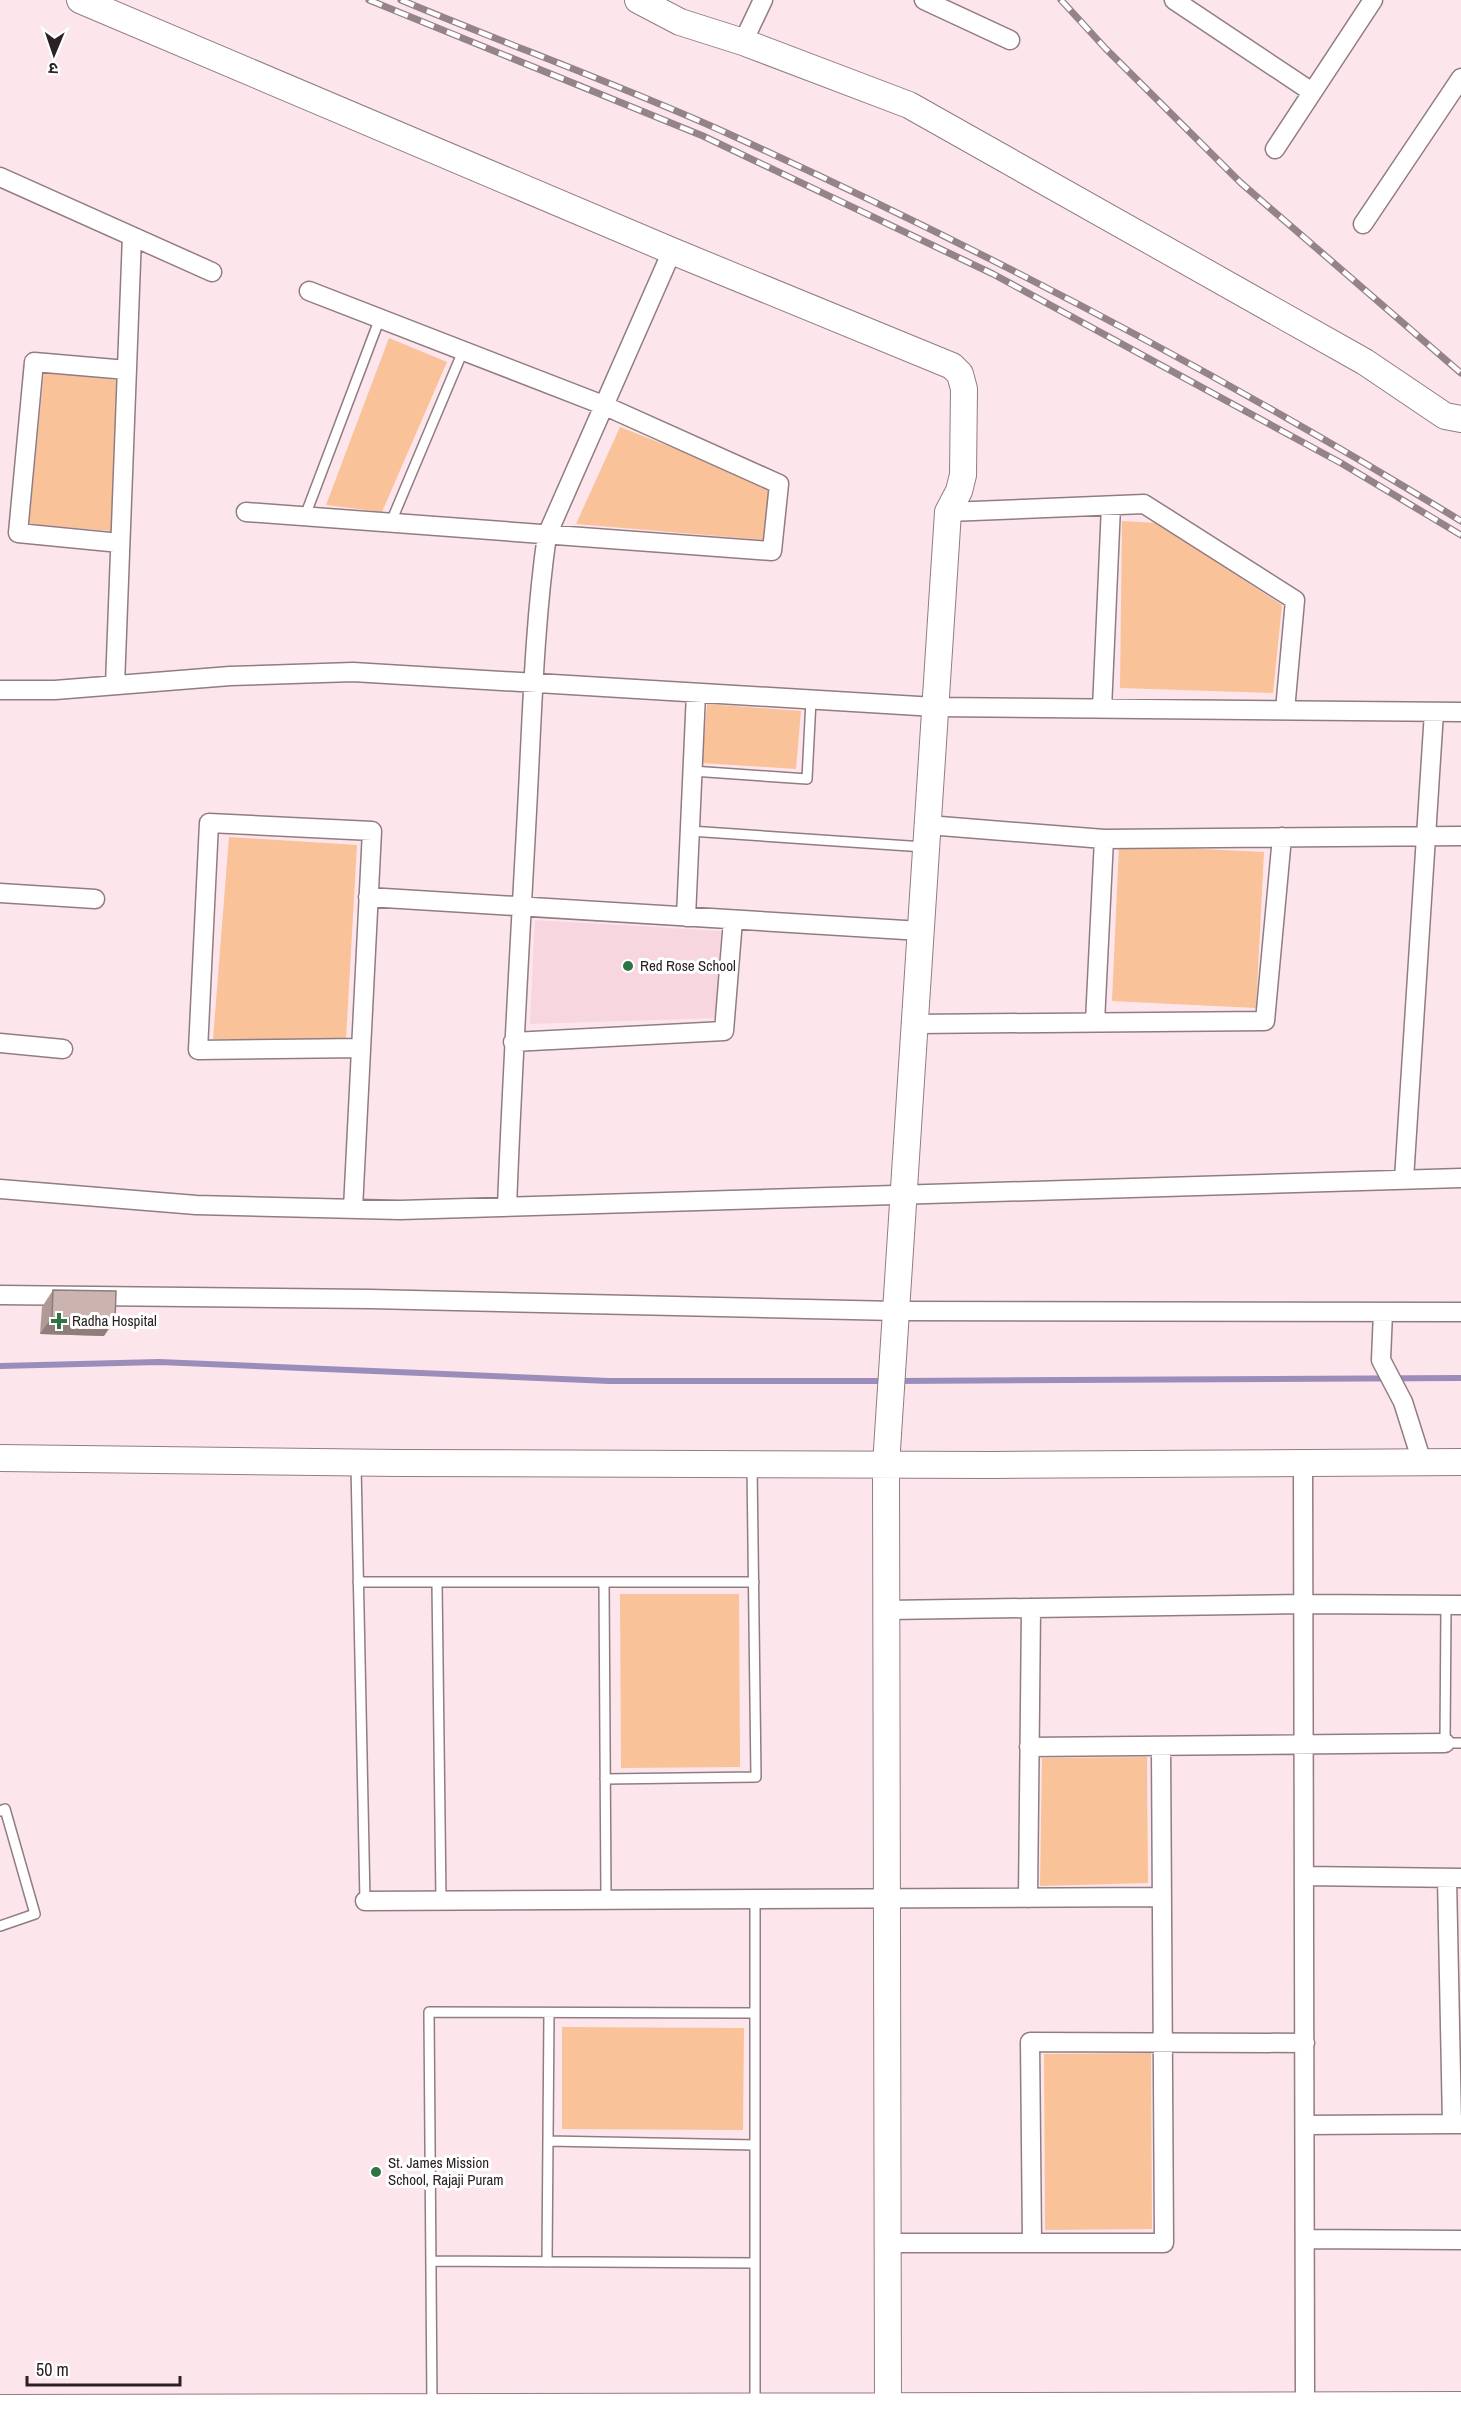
<svg xmlns="http://www.w3.org/2000/svg" width="1461" height="2412" viewBox="0 0 1461 2412" font-family="'Archivo Narrow','Noto Sans Devanagari',sans-serif">
<style>
.built{fill:#f7d6e0}
.green{fill:#f9c299}
.lines{fill:none;stroke-linecap:round;stroke-linejoin:round}
.stream{stroke:#9b8dba;stroke-width:6}
.lane-casing{stroke:#917c82;stroke-width:12}
.street-casing{stroke:#917c82;stroke-width:21}
.secondary-casing{stroke:#917c82;stroke-width:28}
.lane{stroke:#fff;stroke-width:9}
.street{stroke:#fff;stroke-width:18}
.secondary{stroke:#fff;stroke-width:26}
.rail-casing{stroke:#948388;stroke-width:7}
.rail{stroke:#fff;stroke-width:4.5;stroke-dasharray:14;stroke-linecap:butt}
.wall{fill:#af9a96}
.shaded-wall{fill:#8e7d7a}
.building{fill:#cbb3af;stroke:#8e7d7a;stroke-width:1.5}
.poi-dot{fill:#2d7542;stroke:#fff;stroke-width:2}
.labels{text-anchor:middle;stroke-width:6;stroke-linejoin:round;paint-order:stroke}
.poi-label{font-size:15px;fill:#2a2124;stroke:#fff;text-anchor:start}
</style>
<rect width="100%" height="100%" fill="#fde5ec"/>
<path class="built" d="M535,920l186,11 -4,87 -187,6z"/>
<path class="green" d="M389,338l58,24 -65,150 -56,-7z
M44,371l73,9 -6,151 -82,-7z
M620,427l152,60 -8,53 -188,-16z
M1122,521l36,2 124,82 -9,88 -153,-5z
M707,704l94,7 -5,58 -94,-6z
M229,837l128,8 -11,194h-133z
M1119,845l145,7 -8,156 -144,-7z
M620,1594h119l1,173 -119,1z
M1147,1757l1,126 -108,3 2,-128z
M562,2027l182,1 -1,102 -181,-1z
M1151,2053l1,176 -107,1 -1,-176z"/>
<g class="lines">
<path class="stream" d="M0,1366l159,-4 450,19h275
M898,1381l563,-3"/>
<defs>
<path id="lane" d="M305,516l75,-198
M391,522l72,-171
M692,771l115,8 4,-79
M690,831l234,16
M356,1465l9,436
M358,1582h396
M604,1582l2,318
M437,1583l4,317
M1446,1605l-1,138h16
M605,1779l151,-2 -4,-312
M0,1811l5,-2 30,105 -35,12
M755,1899v506
M548,2141l207,4
M431,2261l324,2
M547,2262l2,-249
M432,2405l-3,-393 326,1"/>
<path id="street" d="M924,0l86,40
M1174,0l138,92
M743,42l20,-42
M1275,149l98,-149
M0,177l212,95
M1363,224l98,-146
M246,512l526,39 7,-67 -176,-79 -294,-114
M948,512l196,-8 151,96 -10,110
M120,543l-102,-10 16,-171 93,8
M115,685l17,-449
M0,690h55l175,-14 123,-4 582,35 526,5
M1102,709l9,-203
M928,825l176,14 357,-3
M0,893l95,6
M368,897l553,34
M686,917l10,-224
M1095,1022l9,-183
M915,1024l350,-3 17,-184
M513,1042l211,-11 9,-111
M0,1043l63,6
M1404,1179l30,-467
M0,1189l196,16 204,5 1061,-32
M507,1207c5,-132 13,-264 20,-396 5,-92 7,-185 20,-276l125,-284
M353,1209l19,-378 -163,-8 -11,227 163,-2
M0,1295l370,4 526,12 565,1
M1383,1312l-2,48 22,42 19,60
M1303,1463l2,942
M887,1610l417,-6 157,1
M1029,1747l416,-4
M1304,1876l157,2
M1447,1878l5,246h9
M1028,1898l3,-290
M365,1901l797,-4
M1305,2125l147,-1
M1305,2239l156,1
M888,2243h276l-3,-496
M1032,2243l-2,-201 275,1"/>
<path id="secondary" d="M80,0l592,251 280,115 8,8 4,15 -1,86 -4,16 -11,21 -62,953 2,942
M638,0l42,22 63,20 166,63 456,257 80,54 16,3
M0,1458l399,5 594,2 468,-3
M0,2408l1461,-3"/>
</defs>
<use href="#lane" class="lane-casing"/>
<use href="#street" class="street-casing"/>
<use href="#secondary" class="secondary-casing"/>
<use href="#lane" class="lane"/>
<use href="#street" class="street"/>
<use href="#secondary" class="secondary"/>
<defs>
<path id="rail" d="M369,0l334,136 290,138 348,189 120,72
M401,0c110,46 222,86 330,135 251,114 495,242 730,386
M1061,0l45,49 135,134 220,190"/>
</defs>
<use href="#rail" class="rail-casing"/>
<use href="#rail" class="rail"/>
</g>
<path class="wall" d="M53,1290l51,46 -64,-2 2,-27z"/>
<path class="shaded-wall" d="M52,1317l63,3 -11,16 -64,-2z"/>
<path class="building" d="M53,1290l63,1 -1,29 -63,-3z"/>
<g class="poi-dot">
<circle cx="628" cy="966" r="6"/>
<path d="M56 1312h6v6h6v6h-6v6h-6v-6h-6v-6h6z"/>
<circle cx="376" cy="2172" r="6"/>
</g>
<g class="labels">
<g class="poi-label">
<text x="640" y="971">Red Rose School</text>
<text x="72" y="1326">Radha Hospital</text>
<text x="388" y="2168">St. James Mission<tspan x="388" dy="17">School, Rajaji Puram</tspan></text>
</g>
</g>
<g transform="translate(54 54) rotate(182)" stroke="#ffffff" stroke-width="4.5" paint-order="stroke">
<path d="M0-4.5L10 22L0 15L-10 22Z" fill="#2a2124"/>
<text y="-9" font-size="16" font-weight="bold" text-anchor="middle" fill="#2a2124">उ</text>
</g>
<path d="M27 2376v9h153v-9" fill="none" stroke="#2a2124" stroke-width="3"/>
<text x="36" y="2376" font-size="18" fill="#2a2124" stroke="#ffffff" stroke-width="4.5" paint-order="stroke">50 m</text>
</svg>
